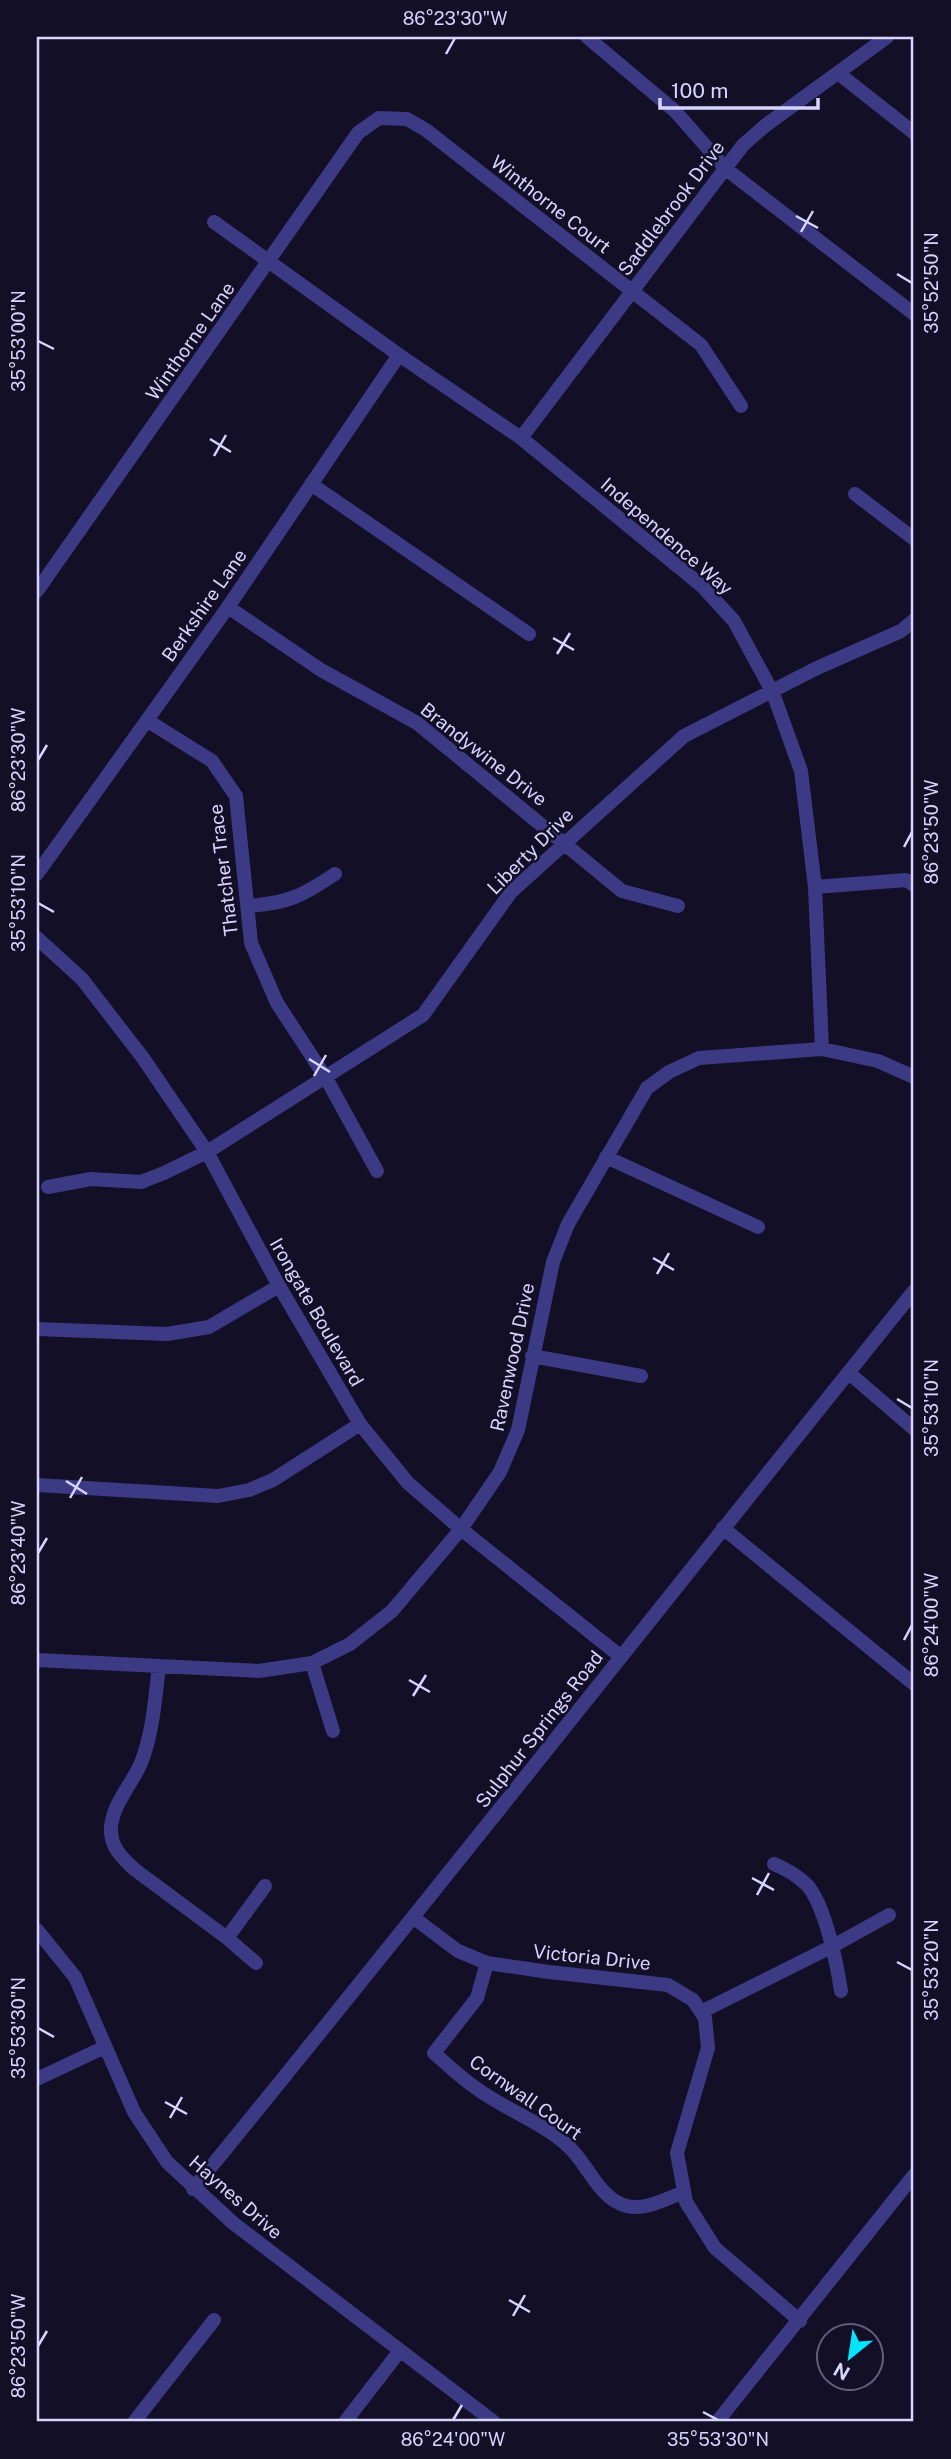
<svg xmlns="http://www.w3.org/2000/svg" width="951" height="2459" viewBox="0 0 951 2459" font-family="'Public Sans',sans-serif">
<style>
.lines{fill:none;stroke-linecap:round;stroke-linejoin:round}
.minor{stroke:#3d3a85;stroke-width:14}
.ticks{fill:none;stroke:#d9d4ff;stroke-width:2.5}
.labels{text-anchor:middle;stroke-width:5;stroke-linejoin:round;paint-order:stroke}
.street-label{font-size:19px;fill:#d9d4ff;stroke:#130f26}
.neatline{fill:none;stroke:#d9d4ff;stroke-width:2.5}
.ticks-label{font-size:18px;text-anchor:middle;fill:#d9d4ff}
</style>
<rect width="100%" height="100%" fill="#130f26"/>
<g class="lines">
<path class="minor" d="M587,37l88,74 51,58 188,145
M838,73l76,60
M214,222l185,133 122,83 181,148 32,35 39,72 28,78 14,116 7,162
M521,438l222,-293 23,-20 121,-88
M311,484l218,150
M855,494l59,45
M37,591l321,-458 21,-15 28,1 19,11 275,215 40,61
M228,607l93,63 96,53 205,168 56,15
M148,721l64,40 24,35 15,147 26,60 49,75 51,93
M37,874l191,-267 171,-252
M815,887l91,-7 8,5
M248,906c41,-3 54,-10 87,-32
M37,938l45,41 61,79 64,94 72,134 81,138 48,59 53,46 159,127
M606,1157l152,70
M48,1187l43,-8 50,3 23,-9 43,-21 216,-137 88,-123 173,-156 133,-68 84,-37 13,-11
M37,1329l130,5 42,-7 70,-41
M532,1356l109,20
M849,1373l65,56
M37,1485l181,11 31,-6 24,-10 87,-56
M723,1528l191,156
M37,1660l222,11 53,-8 38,-19 42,-33 69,-82 39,-57 18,-42 35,-168 15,-38 79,-136 22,-16 30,-14 123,-9 56,12 36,16
M312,1663l21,68
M159,1666c-4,33 -6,66 -18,97 -9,21 -29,42 -30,65 -1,18 10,29 23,41l93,69 29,25
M774,1864c12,5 24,12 33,21 18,20 30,79 34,106
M414,1918l44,33 29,12 62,9 119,13 25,15 12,18 3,30 -31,105 9,49 29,46 85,73
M37,1930l38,47 59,135 33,50 66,61 261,199
M227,1938l38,-52
M487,1963l-10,35 -43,55c14,12 27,25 42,35 28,21 64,33 91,57 21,18 31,54 60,61 17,5 41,-8 57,-14
M701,2012l132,-66 56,-31
M37,2079l68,-32
M193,2189c243,-297 480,-599 721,-898
M134,2422l80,-102
M345,2422l54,-70
M717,2422l197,-247"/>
</g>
<path class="ticks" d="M446,54l9,-16M796,216l22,12M801,232l12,-21M897,274l15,9M38,341l16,8M210,439l21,13M214,456l12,-21M553,638l21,12M557,654l13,-21M38,760l9,-15M904,847l8,-15M38,903l16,9M309,1059l21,13M314,1076l12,-21M653,1258l21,12M657,1274l12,-21M897,1399l15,9M66,1481l21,13M70,1498l12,-21M38,1553l9,-15M904,1640l8,-15M409,1680l21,12M413,1696l13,-21M752,1878l22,12M757,1895l12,-22M897,1962l15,8M38,2028l16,9M165,2102l22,12M170,2118l12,-21M509,2300l21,12M513,2316l12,-21M38,2346l9,-15M703,2412l15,8M453,2420l9,-15"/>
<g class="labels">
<g class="street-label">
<text transform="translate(551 204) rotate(38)" y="7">Winthorne Court</text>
<text transform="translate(671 208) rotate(-53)" y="7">Saddlebrook Drive</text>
<text transform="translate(190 341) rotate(-55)" y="7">Winthorne Lane</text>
<text transform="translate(667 536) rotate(41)" y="7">Independence Way</text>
<text transform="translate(204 605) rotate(-55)" y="7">Berkshire Lane</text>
<text transform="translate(484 754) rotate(38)" y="7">Brandywine Drive</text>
<text transform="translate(530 851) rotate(-45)" y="7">Liberty Drive</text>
<text transform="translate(223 870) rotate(-97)" y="7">Thatcher Trace</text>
<text transform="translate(317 1312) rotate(60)" y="7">Irongate Boulevard</text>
<text transform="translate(512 1357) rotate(-78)" y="7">Ravenwood Drive</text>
<text transform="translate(539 1729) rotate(-52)" y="7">Sulphur Springs Road</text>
<text transform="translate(592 1957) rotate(6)" y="7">Victoria Drive</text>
<text transform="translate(526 2097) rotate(35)" y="7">Cornwall Court</text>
<text transform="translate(236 2197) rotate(41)" y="7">Haynes Drive</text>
</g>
</g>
<rect width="951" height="2459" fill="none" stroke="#130f26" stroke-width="77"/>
<g transform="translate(850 2357) rotate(210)"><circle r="33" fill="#130f26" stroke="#625e7d" stroke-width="2"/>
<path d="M0-5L12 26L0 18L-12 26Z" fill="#00e5ff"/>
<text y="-10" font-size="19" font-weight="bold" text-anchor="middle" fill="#d9d4ff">N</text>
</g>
<path d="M660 98v10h158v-10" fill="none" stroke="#d9d4ff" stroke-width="3.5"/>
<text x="671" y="98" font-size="21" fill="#d9d4ff" stroke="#130f26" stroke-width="5" paint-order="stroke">100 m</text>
<rect x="38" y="38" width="874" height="2382" class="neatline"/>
<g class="ticks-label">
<text x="455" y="25">86°23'30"W</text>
<text transform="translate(932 283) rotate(-90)" y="6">35°52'50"N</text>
<text transform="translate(19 341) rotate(-90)" y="6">35°53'00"N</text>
<text transform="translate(19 760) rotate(-90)" y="6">86°23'30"W</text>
<text transform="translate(932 832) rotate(-90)" y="6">86°23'50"W</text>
<text transform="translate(19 903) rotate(-90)" y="6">35°53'10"N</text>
<text transform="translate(932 1408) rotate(-90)" y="6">35°53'10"N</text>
<text transform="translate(19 1553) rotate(-90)" y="6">86°23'40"W</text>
<text transform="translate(932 1625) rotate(-90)" y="6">86°24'00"W</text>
<text transform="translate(932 1970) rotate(-90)" y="6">35°53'20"N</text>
<text transform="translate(19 2028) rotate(-90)" y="6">35°53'30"N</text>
<text transform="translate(19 2346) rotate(-90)" y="6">86°23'50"W</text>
<text x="453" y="2446">86°24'00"W</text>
<text x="718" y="2446">35°53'30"N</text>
</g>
</svg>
